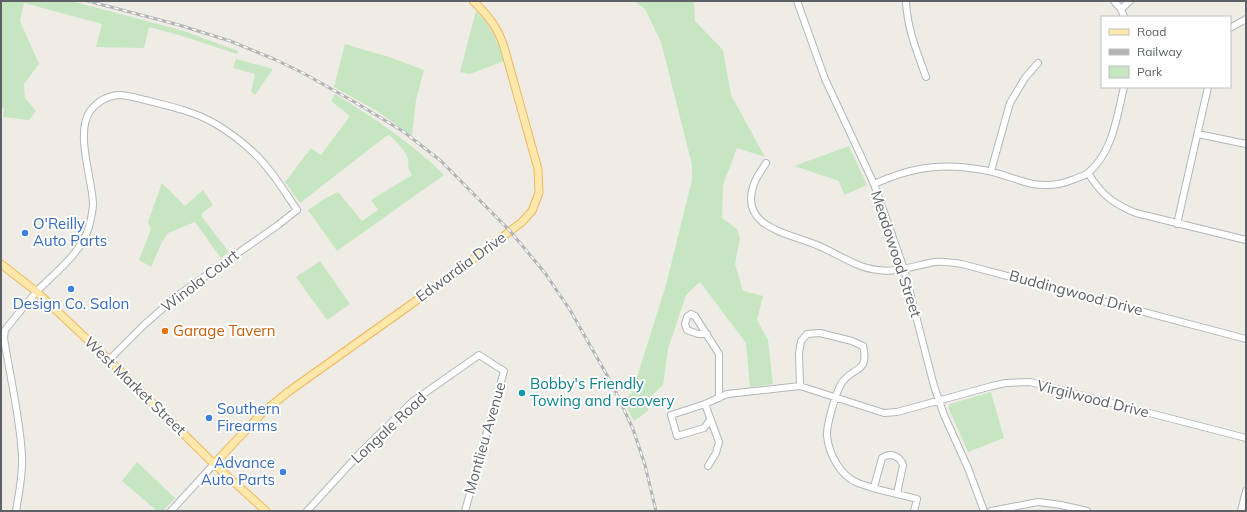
<svg xmlns="http://www.w3.org/2000/svg" width="1247" height="512" viewBox="0 0 1247 512" font-family="Mulish,sans-serif">
<style>
.green{fill:#c6e6c2}
.lines{fill:none;stroke-linecap:round;stroke-linejoin:round}
.minor-casing{stroke:#b2b6ba;stroke-width:8}
.major-casing{stroke:#f0b75d;stroke-width:9}
.minor{stroke:#fff;stroke-width:6}
.major{stroke:#fee8ab;stroke-width:7}
.rail-casing{stroke:#b3b4b5;stroke-width:3}
.rail{stroke:#fff;stroke-width:1.5;stroke-dasharray:4.5;stroke-linecap:butt}
.shop-dot{fill:#3f7fe0;stroke:#fff;stroke-width:1.5}
.food-dot{fill:#e8710a;stroke:#fff;stroke-width:1.5}
.culture-dot{fill:#0f9aa8;stroke:#fff;stroke-width:1.5}
.labels{text-anchor:middle;stroke-width:4;stroke-linejoin:round;paint-order:stroke}
.shop-label{font-size:15px;fill:#366cbe;stroke:#fff;text-anchor:start}
.street-label{font-size:15px;fill:#5d6165;stroke:#fff}
.food-label{font-size:15px;fill:#c56008;stroke:#fff;text-anchor:start}
.culture-label{font-size:15px;fill:#0d838f;stroke:#fff;text-anchor:start}
</style>
<rect width="100%" height="100%" fill="#efece5"/>
<path class="green" d="M1,1h70l113,30 54,20 -1,3 -55,-18 -33,-9 -5,21 -48,-1 6,-23 -78,-21 -4,18 19,43 -15,20 1,14 11,13 -7,9 -26,-3 1,-9 -3,-1z
M634,1h60l1,20 28,29 8,45 34,62 -28,-9 -14,37 -1,33 15,11 3,9 -5,26 8,27 20,5 -6,24 11,20 5,44 -23,3 -4,-44 -46,-61 -14,13 -18,54 -5,36 -14,13 -1,13 -14,10 -11,-21 9,-7 34,-108 26,-105v-15l-31,-123 -16,-33z
M476,11c15,14 22,31 28,50l-34,13 -10,-2z
M345,44l47,14 32,12 -8,30 -4,36 -35,-25 -43,-24z
M236,59l37,10 -18,26 -4,-3 4,-18 -22,-6z
M335,94c39,24 76,48 109,81l-107,76 -29,-41 16,-11 14,-7 24,29 16,-11 -7,-10 41,-25c-5,-8 -3,-8 -4,-16 -1,-6 -14,-21 -19,-24l-4,2 -85,66 -15,-21 26,-34 10,7 29,-39 -19,-15z
M849,146l18,39 -23,10 -5,-14 -45,-15z
M162,183l23,23 18,-16 10,15 -11,8v4l27,35 -8,6 -26,-36 -27,11 -6,9 -11,25 -12,-7 12,-31 -3,-7z
M320,261l30,43 -23,16 -31,-43z
M991,392l13,46 -36,14 -20,-45 2,-3z
M137,462l38,36 -12,13h-6l-35,-30z"/>
<g class="lines">
<defs>
<path id="minor" d="M797,1l28,78 49,105 30,85 30,117 10,29 24,53 16,43
M906,1c1,27 11,51 20,76
M1114,1l7,8 3,8
M1121,9l9,-8
M1230,28l16,-9
M1198,134l48,10
M766,163c-4,7 -11,15 -13,24 -13,42 40,47 66,59 19,8 38,22 59,24 19,3 38,-5 57,-8 9,-1 19,1 27,2l284,75
M991,171l19,-68 15,-25 13,-15
M1088,173c13,21 25,31 48,40l110,27
M874,184c36,-16 63,-21 103,-15 20,2 37,11 56,15 13,2 27,1 39,-4 5,-2 12,-4 16,-7 25,-21 29,-57 36,-86
M1177,224l31,-137
M707,334h-9l-11,-4 -2,-6 2,-7 4,-3 4,2 24,38v44
M800,386l-1,-33 2,-12 6,-7 13,-1 32,8 11,5c7,28 -11,20 -22,38 -5,9 -15,42 -14,52 2,18 13,40 31,47 18,7 40,11 59,16l-3,12
M705,404l14,38 -3,11 -8,13
M710,420l-6,8 -27,8 -6,-21 34,-11 22,-10 73,-8 84,27 13,-1 95,-26 14,-3 24,-1 216,56
M874,487l8,-29c8,-6 18,-2 21,7l-6,29
M16,511c3,-18 7,-37 6,-55 -2,-39 -12,-79 -18,-118l1,-8c11,-14 22,-27 33,-40 19,-19 43,-37 51,-63 2,-8 4,-16 4,-24 -1,-25 -18,-70 -3,-92 7,-9 17,-15 28,-16 9,0 19,3 27,5 24,6 48,11 69,23 14,8 27,18 39,29 17,16 30,37 44,58l-19,15 -101,71 -32,28 -36,36
M171,511l43,-47
M307,511l55,-60 50,-49 67,-47 25,16 -39,140
M991,511l47,-9 23,3 26,6
M1241,511l5,-20"/>
<path id="major" d="M1,264l36,28 20,19 52,49 105,104 52,47
M214,464l47,-50 27,-22 167,-119 67,-51 10,-11 7,-18 -1,-24 -34,-122c-6,-19 -16,-32 -31,-46"/>
</defs>
<use href="#minor" class="minor-casing"/>
<use href="#major" class="major-casing"/>
<use href="#minor" class="minor"/>
<use href="#major" class="major"/>
<defs>
<path id="rail" d="M88,1l91,24 51,16 44,18 29,14 55,31 46,28 37,29 69,70 35,42 25,37 42,74 21,45 12,36 11,46"/>
</defs>
<use href="#rail" class="rail-casing"/>
<use href="#rail" class="rail"/>
</g>
<g class="shop-dot">
<circle cx="25" cy="233" r="4"/>
<circle cx="71" cy="289" r="4"/>
<circle cx="209" cy="418" r="4"/>
<circle cx="283" cy="472" r="4"/>
</g>
<circle class="food-dot" cx="165" cy="331" r="4"/>
<circle class="culture-dot" cx="522" cy="393" r="4"/>
<g class="labels">
<g class="shop-label">
<text x="33" y="229">O'Reilly<tspan x="33" dy="17">Auto Parts</tspan></text>
<text x="71" y="309" text-anchor="middle">Design Co. Salon</text>
<text x="217" y="414">Southern<tspan x="217" dy="17">Firearms</tspan></text>
<text x="275" y="468" text-anchor="end">Advance<tspan x="275" dy="17">Auto Parts</tspan></text>
</g>
<g class="street-label">
<text transform="translate(896 254) rotate(72)" y="5">Meadowood Street</text>
<text transform="translate(461 267) rotate(-36)" y="5">Edwardia Drive</text>
<text transform="translate(200 281) rotate(-37)" y="5">Winola Court</text>
<text transform="translate(1076 293) rotate(15)" y="5">Buddingwood Drive</text>
<text transform="translate(135 386) rotate(44)" y="5">West Market Street</text>
<text transform="translate(1093 399) rotate(14)" y="5">Virgilwood Drive</text>
<text transform="translate(389 428) rotate(-43)" y="5">Longale Road</text>
<text transform="translate(485 438) rotate(-74)" y="5">Montlieu Avenue</text>
</g>
<g class="food-label">
<text x="173" y="336">Garage Tavern</text>
</g>
<g class="culture-label">
<text x="530" y="389">Bobby's Friendly<tspan x="530" dy="17">Towing and recovery</tspan></text>
</g>
</g>
<rect width="1247" height="512" fill="none" stroke="#5d6165" stroke-width="4"/>
<rect x="1101" y="16" width="130" height="72" fill="#ffffff" stroke="#bec0c1"/>
<rect x="1109" y="29" width="20" height="6" fill="#fee8ab" stroke="#bec0c1"/>
<text x="1137" y="36" font-size="12" fill="#5d6165">Road</text>
<rect x="1109" y="49" width="20" height="6" fill="#b3b4b5" stroke="#bec0c1"/>
<text x="1137" y="56" font-size="12" fill="#5d6165">Railway</text>
<rect x="1109" y="66" width="20" height="12" fill="#c6e6c2" stroke="#bec0c1"/>
<text x="1137" y="76" font-size="12" fill="#5d6165">Park</text>
</svg>
